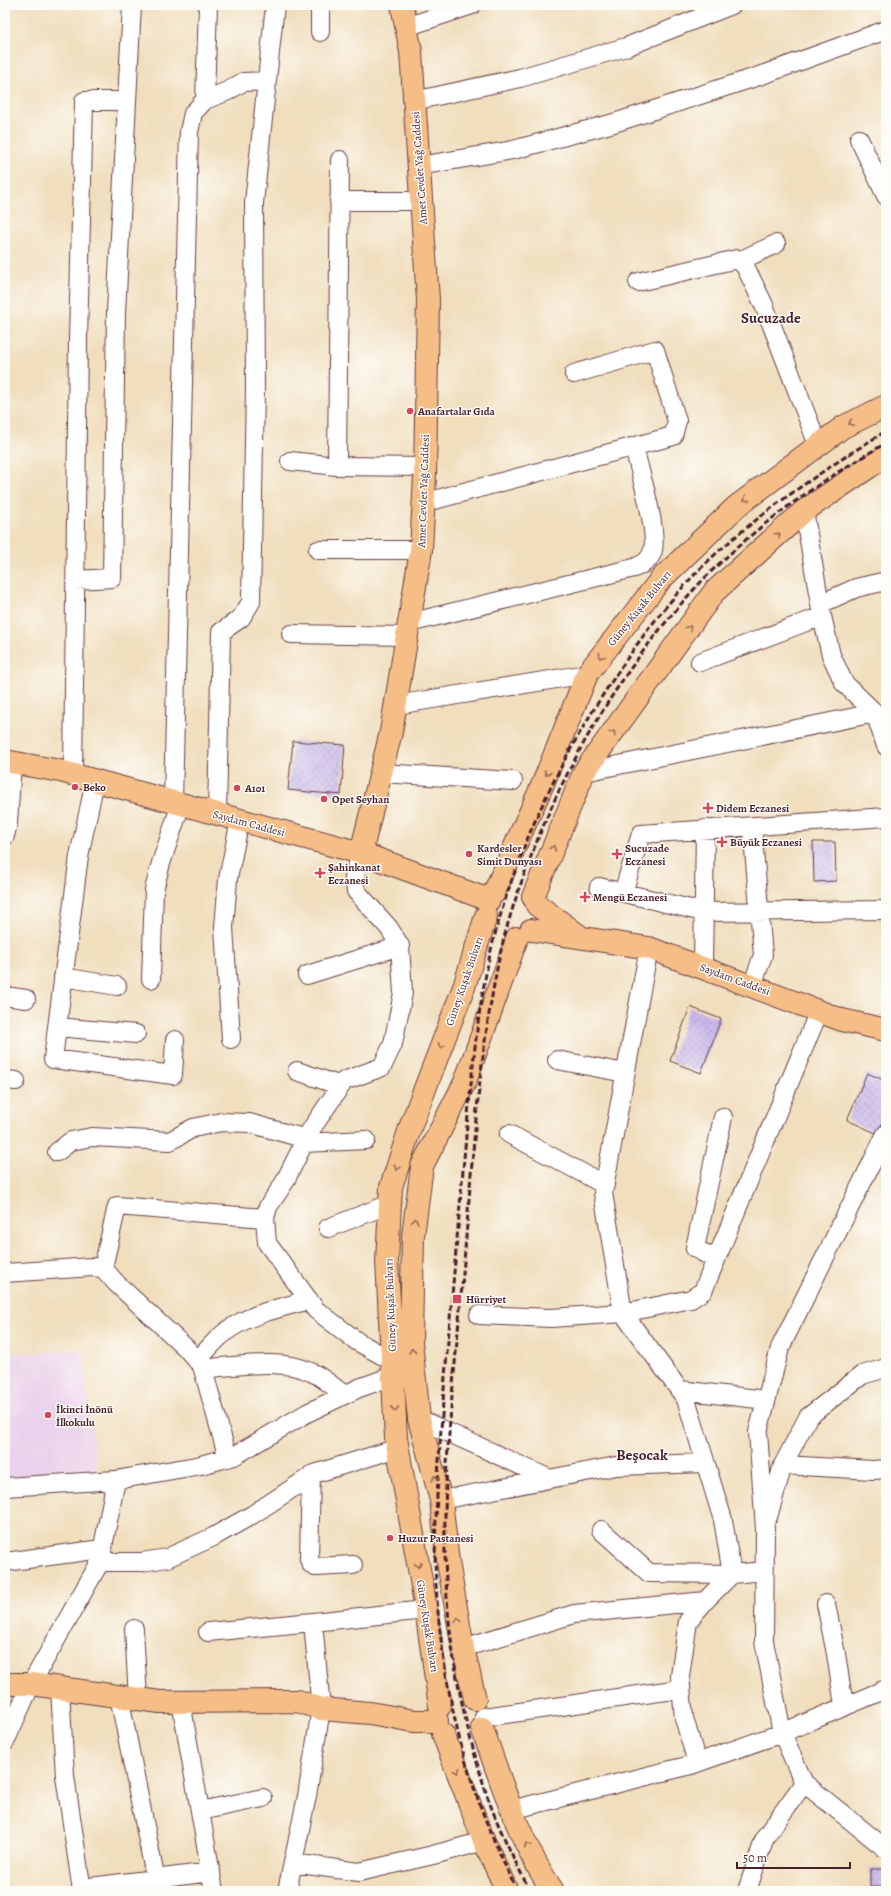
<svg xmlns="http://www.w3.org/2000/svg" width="891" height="1896" viewBox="0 0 891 1896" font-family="Alegreya,serif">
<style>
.built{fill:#ebd1eb}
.building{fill:url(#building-cross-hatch)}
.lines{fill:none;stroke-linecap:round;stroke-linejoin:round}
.minor-casing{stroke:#633c41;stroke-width:20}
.major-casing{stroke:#633c41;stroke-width:24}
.minor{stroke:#fff;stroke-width:18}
.major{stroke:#f6be87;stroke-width:22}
.rail{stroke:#4a1f2b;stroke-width:3;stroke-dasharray:6 3;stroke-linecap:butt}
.oneway{stroke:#976754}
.poi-dot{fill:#d1495b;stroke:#fdfcf7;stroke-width:1.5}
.labels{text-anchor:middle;stroke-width:3;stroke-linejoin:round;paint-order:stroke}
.street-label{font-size:11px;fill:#4a1f2b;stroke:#fdfcf7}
.poi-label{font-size:11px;font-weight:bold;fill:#4a1f2b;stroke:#fdfcf7;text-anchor:start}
.district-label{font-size:15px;font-weight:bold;fill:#4a1f2b;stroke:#fdfcf7}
</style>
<defs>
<pattern id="building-cross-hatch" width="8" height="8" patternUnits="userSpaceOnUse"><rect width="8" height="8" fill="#cbbaec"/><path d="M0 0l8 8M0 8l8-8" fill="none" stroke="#b09fcb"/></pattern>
</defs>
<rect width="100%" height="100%" fill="#fdfcf7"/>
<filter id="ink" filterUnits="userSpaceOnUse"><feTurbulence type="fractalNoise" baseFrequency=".025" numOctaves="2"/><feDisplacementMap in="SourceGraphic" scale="8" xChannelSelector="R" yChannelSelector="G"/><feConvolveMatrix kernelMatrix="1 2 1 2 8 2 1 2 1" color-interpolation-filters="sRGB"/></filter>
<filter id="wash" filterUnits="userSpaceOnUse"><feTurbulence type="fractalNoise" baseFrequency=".012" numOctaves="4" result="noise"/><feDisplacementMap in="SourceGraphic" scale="16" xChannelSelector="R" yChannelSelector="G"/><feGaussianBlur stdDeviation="0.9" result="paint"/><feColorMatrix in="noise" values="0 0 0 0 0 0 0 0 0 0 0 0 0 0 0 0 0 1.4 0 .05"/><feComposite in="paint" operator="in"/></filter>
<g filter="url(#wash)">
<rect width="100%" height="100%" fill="#f0debd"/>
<path class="built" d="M83,1350l14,126 -92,13v-135z"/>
<g id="blocks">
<path class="building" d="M293,741l52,4 -4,50 -53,-5z
M813,842h22l1,39 -22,1z
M690,1007l31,12 -20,54 -31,-12z
M867,1073l19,8v33l-8,20 -31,-14z
M870,1869h15l1,18h-16z"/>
</g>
</g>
<g filter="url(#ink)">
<use href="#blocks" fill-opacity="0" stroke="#633c41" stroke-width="1"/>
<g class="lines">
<defs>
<path id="minor" d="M406,27l66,-22
M320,32v-27
M205,100l3,-95
M414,101l106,-23 106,-31 106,-42
M859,139l27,57
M419,166l94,-16 101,-27 145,-47 127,-46
M339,201h82
M739,261l37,-17
M638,282l99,-23 8,7 19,39 54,140
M290,461l47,5 88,1
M337,466l3,-306
M423,503l250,-67 4,-15 -22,-71 -81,24
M804,511l18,105 9,39 13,28 31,30 11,33
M318,550h103
M76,580l36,-2 4,-265 16,-308
M820,604l36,-16 30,-7
M409,623l225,-55c9,-4 14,-6 18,-15 8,-17 -13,-85 -18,-105
M291,634l116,2
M700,662l122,-46
M396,705l191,-31
M584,772l291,-59
M381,773l132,8
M73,775l5,-435 6,-239h43
M95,781l-16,75 -26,203 120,16 2,-35
M173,802l16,-670 4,-19 12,-13 23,-9 15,-9 24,-1
M217,814l4,-182 20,-14 10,-16 4,-213 -1,-186 21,-198
M752,826l11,129 -11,31
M5,836l3,-13 4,-60
M361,853l-7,25 2,13 33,37 11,18 3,47 -10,51 -11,23 -38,14 -34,50 -26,52 -16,24 -3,11 2,25 49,67 42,32 34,19
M599,887l104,25 183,-2
M623,893l18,-59 245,-17
M649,948l-46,245 20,120 63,86 37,121 9,54 32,-3
M703,967l2,-138
M307,975l93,-29
M63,977l54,9
M151,979l3,-89 7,-27 20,-59
M5,996l21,3
M57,1027l79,7
M231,1039l-7,-112 4,-48 12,-59
M557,1060l68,13
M297,1071l44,15
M5,1080l11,1
M509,1134l96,51
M886,1134l-106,214 -22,84 7,97 -1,112 18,92 22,50 82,66
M304,1143l62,-3
M57,1152l14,-11 21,-4 78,4 23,-13 28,-6 28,1 57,16
M328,1228l62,-24
M716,1260l-21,-12 28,-131
M103,1268l14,-62 148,12
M5,1273l87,-6 11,1 14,16 68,63 17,19 8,2c32,-2 71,-10 101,4 12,5 23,15 33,23
M479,1315l72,3 72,-5 68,-14 12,-8 116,-280
M197,1361c12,-13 24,-28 39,-36 22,-13 48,-18 73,-25
M202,1366l26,92
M680,1390l86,10
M419,1419l131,60
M783,1465l90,5 13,-1
M311,1475l-2,84 2,5 4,3 38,-2
M5,1487l111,-7 85,-15 33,-9 73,-43 52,-25 34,-12
M441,1500l175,-34 89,-3
M768,1517l15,-52 25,-48 54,-42 24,-7
M601,1530l48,43 83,1
M5,1562l97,-13
M100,1562h42l25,-4 46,-21 39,-22 62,-41 84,-26
M826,1604l10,50 8,52
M313,1622l112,-12
M134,1629l4,69
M208,1632l105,-10 8,87 -14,87 -20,95
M463,1648l111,-34 131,-13 27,-27
M60,1688l5,88 17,115
M119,1696l39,195
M181,1702l33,189
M484,1717l196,-28
M5,1742l26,-58 69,-122 16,-82
M697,1763l-13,-45 -4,-42 8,-55 17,-20
M511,1810l180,-45 91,-32 104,-44
M200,1811l63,-13
M293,1863l66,9 74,-17 51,-14
M82,1888l129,-16
M747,1891l18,-54 39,-54"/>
<path id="major" d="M5,761l55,10 301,82 128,47
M361,853l30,-121 30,-182 4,-74 3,-176 -17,-248 -9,-47
M494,893l48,-107 45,-112 74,-95 76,-73 106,-79 43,-21
M533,897l51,-125 130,-180 90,-81 65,-44 17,-10
M537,905l41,30
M531,930l118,18 193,72 44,10
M5,1684h26l129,18 138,-1 23,8 49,4 44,8h23
M475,1699l-12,-51 -15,-86 -7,-62 -22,-81 -8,-77 2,-106 9,-70 43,-84 52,-144
M440,1706l-15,-103 -29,-165 -9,-177 3,-57 1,-17 20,-62 53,-138 22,-71
M482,1728c20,55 37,114 71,163
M443,1734l41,107 23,50"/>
</defs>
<use href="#minor" class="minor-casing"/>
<use href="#major" class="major-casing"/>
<use href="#minor" class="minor"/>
<use href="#major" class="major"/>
<path class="rail" d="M517,1891c-16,-34 -32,-69 -44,-106 -21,-63 -33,-134 -37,-200 -2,-35 0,-71 2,-107 3,-57 8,-114 13,-171 5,-57 10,-114 15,-171 6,-62 11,-125 25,-186 25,-102 71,-196 129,-281 29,-43 61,-84 100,-119 51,-45 108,-83 166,-119
M530,1891c-18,-36 -37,-73 -48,-112 -20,-64 -33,-131 -36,-199 -5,-94 7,-189 15,-283 10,-112 15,-227 38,-338 9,-42 24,-83 40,-123 36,-88 86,-169 149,-240 55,-62 127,-112 198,-153"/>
</g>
<defs><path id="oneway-chevron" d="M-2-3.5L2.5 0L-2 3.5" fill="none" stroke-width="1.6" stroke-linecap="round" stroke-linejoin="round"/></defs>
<g class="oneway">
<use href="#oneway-chevron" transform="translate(851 423) rotate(154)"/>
<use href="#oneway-chevron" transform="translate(746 499) rotate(143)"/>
<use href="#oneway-chevron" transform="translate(778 535) rotate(-42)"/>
<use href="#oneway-chevron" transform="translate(689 628) rotate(-54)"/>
<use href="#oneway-chevron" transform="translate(601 656) rotate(128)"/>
<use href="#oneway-chevron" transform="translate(613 733) rotate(-54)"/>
<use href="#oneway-chevron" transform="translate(547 773) rotate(112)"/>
<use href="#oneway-chevron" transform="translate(553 848) rotate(-68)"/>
<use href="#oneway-chevron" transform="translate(441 1046) rotate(111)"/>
<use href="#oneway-chevron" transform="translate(397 1168) rotate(108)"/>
<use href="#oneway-chevron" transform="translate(415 1221) rotate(-83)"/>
<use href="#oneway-chevron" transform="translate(412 1351) rotate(-96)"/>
<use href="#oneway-chevron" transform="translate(395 1409) rotate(87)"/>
<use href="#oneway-chevron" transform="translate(435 1478) rotate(-105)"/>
<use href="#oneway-chevron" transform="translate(418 1565) rotate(80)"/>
<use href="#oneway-chevron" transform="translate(458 1620) rotate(-99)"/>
<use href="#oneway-chevron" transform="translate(457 1771) rotate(69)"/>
<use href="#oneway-chevron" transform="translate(527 1845) rotate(-114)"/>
</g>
</g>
<g class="poi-dot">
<circle cx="410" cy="411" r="4"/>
<circle cx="75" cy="787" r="4"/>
<circle cx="237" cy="788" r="4"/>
<circle cx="324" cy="799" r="4"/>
<path d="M706 802h4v4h4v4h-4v4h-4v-4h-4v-4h4z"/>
<path d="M720 836h4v4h4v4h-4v4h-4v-4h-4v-4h4z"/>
<circle cx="469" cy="854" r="4"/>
<path d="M615 848h4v4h4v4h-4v4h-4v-4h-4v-4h4z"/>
<path d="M318 867h4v4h4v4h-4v4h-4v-4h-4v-4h4z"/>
<path d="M583 891h4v4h4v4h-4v4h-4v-4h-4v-4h4z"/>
<rect x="452" y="1294" width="10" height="10" rx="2"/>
<circle cx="48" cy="1415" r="4"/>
<circle cx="390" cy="1538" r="4"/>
</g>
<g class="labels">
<g class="street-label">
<text transform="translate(419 168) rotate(-94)" y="4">Amet Cevdet Yağ Caddesi</text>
<text transform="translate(423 491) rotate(-88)" y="4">Amet Cevdet Yağ Caddesi</text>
<text transform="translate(639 608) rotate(-51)" y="4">Güney Kuşak Bulvarı</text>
<text transform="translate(249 823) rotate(15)" y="4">Saydam Caddesi</text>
<text transform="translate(735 979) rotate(20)" y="4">Saydam Caddesi</text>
<text transform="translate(464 981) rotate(-71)" y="4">Güney Kuşak Bulvarı</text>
<text transform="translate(390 1305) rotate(-92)" y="4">Güney Kuşak Bulvarı</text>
<text transform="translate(428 1626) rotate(81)" y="4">Güney Kuşak Bulvarı</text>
</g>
<g class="poi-label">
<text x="418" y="415">Anafartalar Gıda</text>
<text x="83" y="791">Beko</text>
<text x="245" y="792">A101</text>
<text x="332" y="803">Opet Seyhan</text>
<text x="716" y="812">Didem Eczanesi</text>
<text x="730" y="846">Büyük Eczanesi</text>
<text x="477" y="852">Kardesler<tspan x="477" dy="13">Simit Dunyası</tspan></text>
<text x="625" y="852">Sucuzade<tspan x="625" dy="13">Eczanesi</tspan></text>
<text x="328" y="871">Şahinkanat<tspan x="328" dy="13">Eczanesi</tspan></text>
<text x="593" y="901">Mengü Eczanesi</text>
<text x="466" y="1303">Hürriyet</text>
<text x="56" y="1413">İkinci İnönü<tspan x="56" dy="13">İlkokulu</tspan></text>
<text x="398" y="1542">Huzur Pastanesi</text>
</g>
<g class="district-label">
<text x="771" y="323">Sucuzade</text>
<text x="642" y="1460">Beşocak</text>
</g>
</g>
<rect width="891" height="1896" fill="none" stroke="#fdfcf7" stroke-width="20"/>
<path d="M737 1862v6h113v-6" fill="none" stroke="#4a1f2b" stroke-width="2"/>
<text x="743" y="1862" font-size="12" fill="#4a1f2b" stroke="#fdfcf7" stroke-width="3" paint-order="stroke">50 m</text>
</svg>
